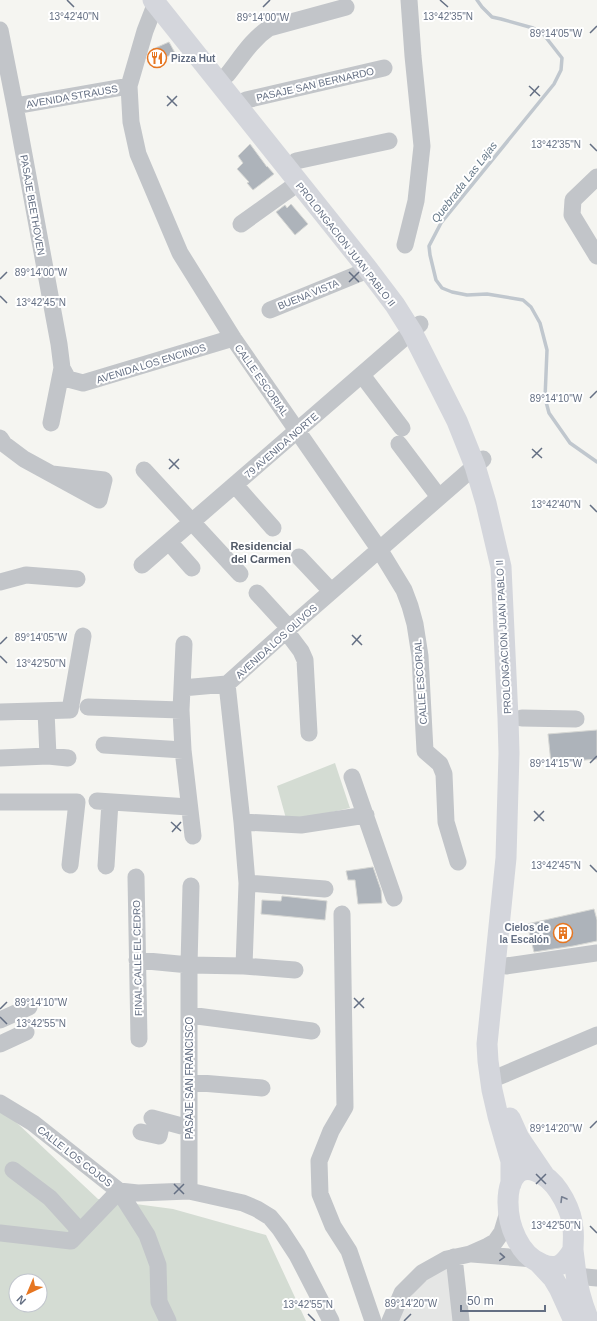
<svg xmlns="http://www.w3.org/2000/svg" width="597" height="1321" viewBox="0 0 597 1321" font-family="Helvetica,sans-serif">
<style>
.built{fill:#e5e6e5}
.green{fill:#d4dcd3;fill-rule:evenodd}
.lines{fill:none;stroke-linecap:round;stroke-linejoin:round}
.stream{stroke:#c0c7ce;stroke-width:3.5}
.building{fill:#adb3ba;stroke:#d6d7d4}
.minor{stroke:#c2c5c9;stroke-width:17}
.major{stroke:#d4d6dc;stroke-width:21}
.oneway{stroke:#757e90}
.oneway2{stroke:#697386}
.ticks{fill:none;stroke:#646f83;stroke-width:1.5}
.labels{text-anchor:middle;stroke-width:4;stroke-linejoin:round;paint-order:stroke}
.poi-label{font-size:10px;font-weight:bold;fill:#646f83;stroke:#fff;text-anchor:start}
.street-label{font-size:10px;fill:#646f83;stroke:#fff}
.water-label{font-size:11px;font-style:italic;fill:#647787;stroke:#fff}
.neighbourhood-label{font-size:11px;font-weight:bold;fill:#525a68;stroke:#fff}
.ticks-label{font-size:10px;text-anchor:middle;fill:#646f83;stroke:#fff;stroke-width:4;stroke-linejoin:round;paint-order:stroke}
</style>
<rect width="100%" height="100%" fill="#f5f5f1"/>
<path class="built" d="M456,1262l12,59h-70l7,-15 14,-22z"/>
<path class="green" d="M335,763l15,45 -63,14 -10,-36z
M0,1107l98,92 75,10 93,26 40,86h-306zM16,1281h24v24h-24z"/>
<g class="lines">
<path class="stream" d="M477,0l5,7 10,10 9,2 32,9 11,7 18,23 -1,12 -7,14 -113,139 -12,23 1,9 6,25 6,8 10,4 15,3 20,-1 36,6 8,7 9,16 7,27 -2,48 4,15 21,30 27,19"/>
</g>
<path class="building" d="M169,42l6,11 -24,11 2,-15z
M250,144l17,23v-1l7,8 -21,16 -6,-7 2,-1 -12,-13 6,-6 -5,-7z
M291,204l17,20 -13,11 -19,-23 9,-7 2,3z
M597,730v29l-46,4 -3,-29z
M373,867l8,23 1,13 -24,1 -3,-24h-7l-2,-9z
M282,896l45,5 -2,19 -64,-6 1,-14 19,1z
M594,909l3,11v21l-24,5 -39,6 -7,-28z"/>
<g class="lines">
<path class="minor" d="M157,0l-12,31 -16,55 2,36 7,32 42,99 53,85 146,211 25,41 6,16 5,18 5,32 5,95 15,13 4,10 2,48 12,40
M0,30l15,76 44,238 3,24 6,11 15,4 150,-45
M227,75c13,-16 24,-35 42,-47l77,-21
M246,100l138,-32
M15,106l114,-20
M296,161l93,-20
M597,177l-24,23 -1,15 25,41
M241,224l57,-41
M405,245l11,-44 6,-55 -9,-90 -4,-56
M270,310l98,-40
M362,375l40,53
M51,423l11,-55
M0,438l4,6 20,15 75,41 5,-20 -52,-6
M399,444l40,53
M144,470l96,104
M235,485l38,43
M169,542l23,26
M299,557l32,34
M142,565l278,-241
M0,582l26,-7 51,4
M257,593l32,35
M286,631l15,20 4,9 4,73
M184,644l-3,66 2,40 10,86
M227,684l59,-53 197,-172
M227,684l15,138 5,61 -3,83
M182,688l45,-4
M88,707l93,3
M46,711l2,45
M0,712l70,-2 13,-74
M522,718l54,1
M104,745l79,5
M0,758l48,-2 20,2
M352,777l42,121
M97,801l92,6
M0,802h77l-7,63
M242,822l59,3 65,-10
M106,866l4,-64
M136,877l3,162
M247,883l78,6
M342,914l3,193 -14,24 -12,30 1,33 13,32 16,25 24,70
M137,960l52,5 55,1 51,4
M506,966l91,-13
M189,1015l123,16
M0,1020l29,-13
M0,1044l26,-12
M498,1077l99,-42
M189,1082l73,6
M0,1103l33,20 86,68 19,2 51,-2 54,12 14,6 13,8 10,12 17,26 34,66
M152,1118l37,10
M141,1132l18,4 3,-15
M13,1170l37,28 30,33
M189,1191v-226l2,-79
M0,1233l71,8 48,-50 28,44 11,30 1,37 9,19
M472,1254l62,5
M454,1257l7,64
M576,1276l21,2
M390,1321l12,-28 20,-20 25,-14 23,-5 18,-8 7,-4 7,-10 6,-20"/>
<path class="major" d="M153,0l214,268 28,37 17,27 45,89 18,45 11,37 15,64 7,151 1,35 -3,105 -19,186 1,17 4,29 6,26 13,45v23
M510,1118l9,20 25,37
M573,1250c-8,13 -15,21 -31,14 -46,-18 -45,-119 1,-89 16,10 29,36 30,54 1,7 0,14 0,21 1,8 2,17 3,24 2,17 7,32 13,47
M538,1262l15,16 6,10 15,33"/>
</g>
<defs><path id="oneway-chevron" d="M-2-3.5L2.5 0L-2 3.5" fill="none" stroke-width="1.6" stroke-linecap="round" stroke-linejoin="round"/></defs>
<use class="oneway" href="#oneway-chevron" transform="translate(563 1199) rotate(-121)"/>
<use class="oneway2" href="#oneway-chevron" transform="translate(502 1257) rotate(4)"/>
<path class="ticks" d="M67,0l7,7M440,0l8,7M263,7l7,-7M590,33l7,-7M529,86l11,10M167,96l10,10M530,96l9,-10M167,106l10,-10M590,144l7,7M349,272l10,10M0,279l7,-7M349,282l10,-10M0,296l7,7M590,398l7,-7M532,449l10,9M532,458l10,-10M169,459l10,10M169,469l10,-10M590,505l7,7M352,635l10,10M0,644l7,-7M352,645l9,-10M0,656l7,7M590,763l7,-7M534,811l10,10M534,821l10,-10M171,822l10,9M172,832l9,-10M590,865l7,7M354,998l10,10M354,1008l10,-10M0,1009l7,-7M0,1017l7,7M590,1128l7,-7M536,1174l10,10M174,1184l10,10M536,1184l10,-10M174,1194l10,-10M590,1226l7,7M308,1314l7,7M404,1321l7,-7"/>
<defs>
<symbol id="restaurant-ring" viewBox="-11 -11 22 22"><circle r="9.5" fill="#fff" stroke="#e67621" stroke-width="1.5"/><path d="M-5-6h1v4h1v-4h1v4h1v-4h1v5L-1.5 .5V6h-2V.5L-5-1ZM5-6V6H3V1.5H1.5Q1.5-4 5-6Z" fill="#e67621"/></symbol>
<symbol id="building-ring" viewBox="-11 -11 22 22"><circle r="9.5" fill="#fff" stroke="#e67621" stroke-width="1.5"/><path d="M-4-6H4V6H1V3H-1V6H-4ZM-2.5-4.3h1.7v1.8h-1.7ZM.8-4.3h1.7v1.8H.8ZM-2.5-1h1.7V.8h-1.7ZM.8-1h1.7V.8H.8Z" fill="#e67621"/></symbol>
</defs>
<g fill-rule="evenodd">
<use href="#restaurant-ring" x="146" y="47" width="22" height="22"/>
<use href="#building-ring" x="552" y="922" width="22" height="22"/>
</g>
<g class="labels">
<g class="poi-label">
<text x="171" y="62">Pizza Hut</text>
<text x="549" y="931" text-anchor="end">Cielos de<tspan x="549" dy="12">la Escalón</tspan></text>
</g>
<g class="street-label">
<text transform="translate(315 84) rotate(-13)" y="4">PASAJE SAN BERNARDO</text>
<text transform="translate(72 96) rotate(-10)" y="4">AVENIDA STRAUSS</text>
<text transform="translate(33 205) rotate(80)" y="4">PASAJE BEETHOVEN</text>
<text transform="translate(346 244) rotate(52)" y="4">PROLONGACION JUAN PABLO II</text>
<text transform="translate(308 294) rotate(-22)" y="4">BUENA VISTA</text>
<text transform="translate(151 363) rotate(-17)" y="4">AVENIDA LOS ENCINOS</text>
<text transform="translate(262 380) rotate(55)" y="4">CALLE ESCORIAL</text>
<text transform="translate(281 445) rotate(-41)" y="4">79 AVENIDA NORTE</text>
<text transform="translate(503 637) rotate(-93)" y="4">PROLONGACION JUAN PABLO II</text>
<text transform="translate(276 641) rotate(-42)" y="4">AVENIDA LOS OLIVOS</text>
<text transform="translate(420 682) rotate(-94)" y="4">CALLE ESCORIAL</text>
<text transform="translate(137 958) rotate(-91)" y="4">FINAL CALLE EL CEDRO</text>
<text transform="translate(189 1078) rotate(-90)" y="4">PASAJE SAN FRANCISCO</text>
<text transform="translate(75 1156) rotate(38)" y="4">CALLE LOS COJOS</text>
</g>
<g class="water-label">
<text transform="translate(464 182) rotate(-52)" y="4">Quebrada Las Lajas</text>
</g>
<g class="neighbourhood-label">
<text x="261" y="550">Residencial<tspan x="261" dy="13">del Carmen</tspan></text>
</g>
</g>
<g class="ticks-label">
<text x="74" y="20">13°42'40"N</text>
<text x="448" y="20">13°42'35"N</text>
<text x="263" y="21">89°14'00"W</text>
<text x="556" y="37">89°14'05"W</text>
<text x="556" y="148">13°42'35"N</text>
<text x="41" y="276">89°14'00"W</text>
<text x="41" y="306">13°42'45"N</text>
<text x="556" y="402">89°14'10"W</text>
<text x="556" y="508">13°42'40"N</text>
<text x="41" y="641">89°14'05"W</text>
<text x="41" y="667">13°42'50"N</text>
<text x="556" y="767">89°14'15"W</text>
<text x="556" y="869">13°42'45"N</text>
<text x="41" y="1006">89°14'10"W</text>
<text x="41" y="1027">13°42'55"N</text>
<text x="556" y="1132">89°14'20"W</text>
<text x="556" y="1229">13°42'50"N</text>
<text x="411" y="1307">89°14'20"W</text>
<text x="308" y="1308">13°42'55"N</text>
</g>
<g transform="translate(28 1293) rotate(224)"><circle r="19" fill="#ffffff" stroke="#c1c5cd"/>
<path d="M0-3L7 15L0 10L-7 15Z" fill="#e67621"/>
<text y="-6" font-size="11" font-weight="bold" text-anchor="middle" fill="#646f83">N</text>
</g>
<path d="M461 1305v6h84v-6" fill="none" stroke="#646f83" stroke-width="2"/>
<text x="467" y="1305" font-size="12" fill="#646f83" stroke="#ffffff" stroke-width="3" paint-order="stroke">50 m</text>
</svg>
